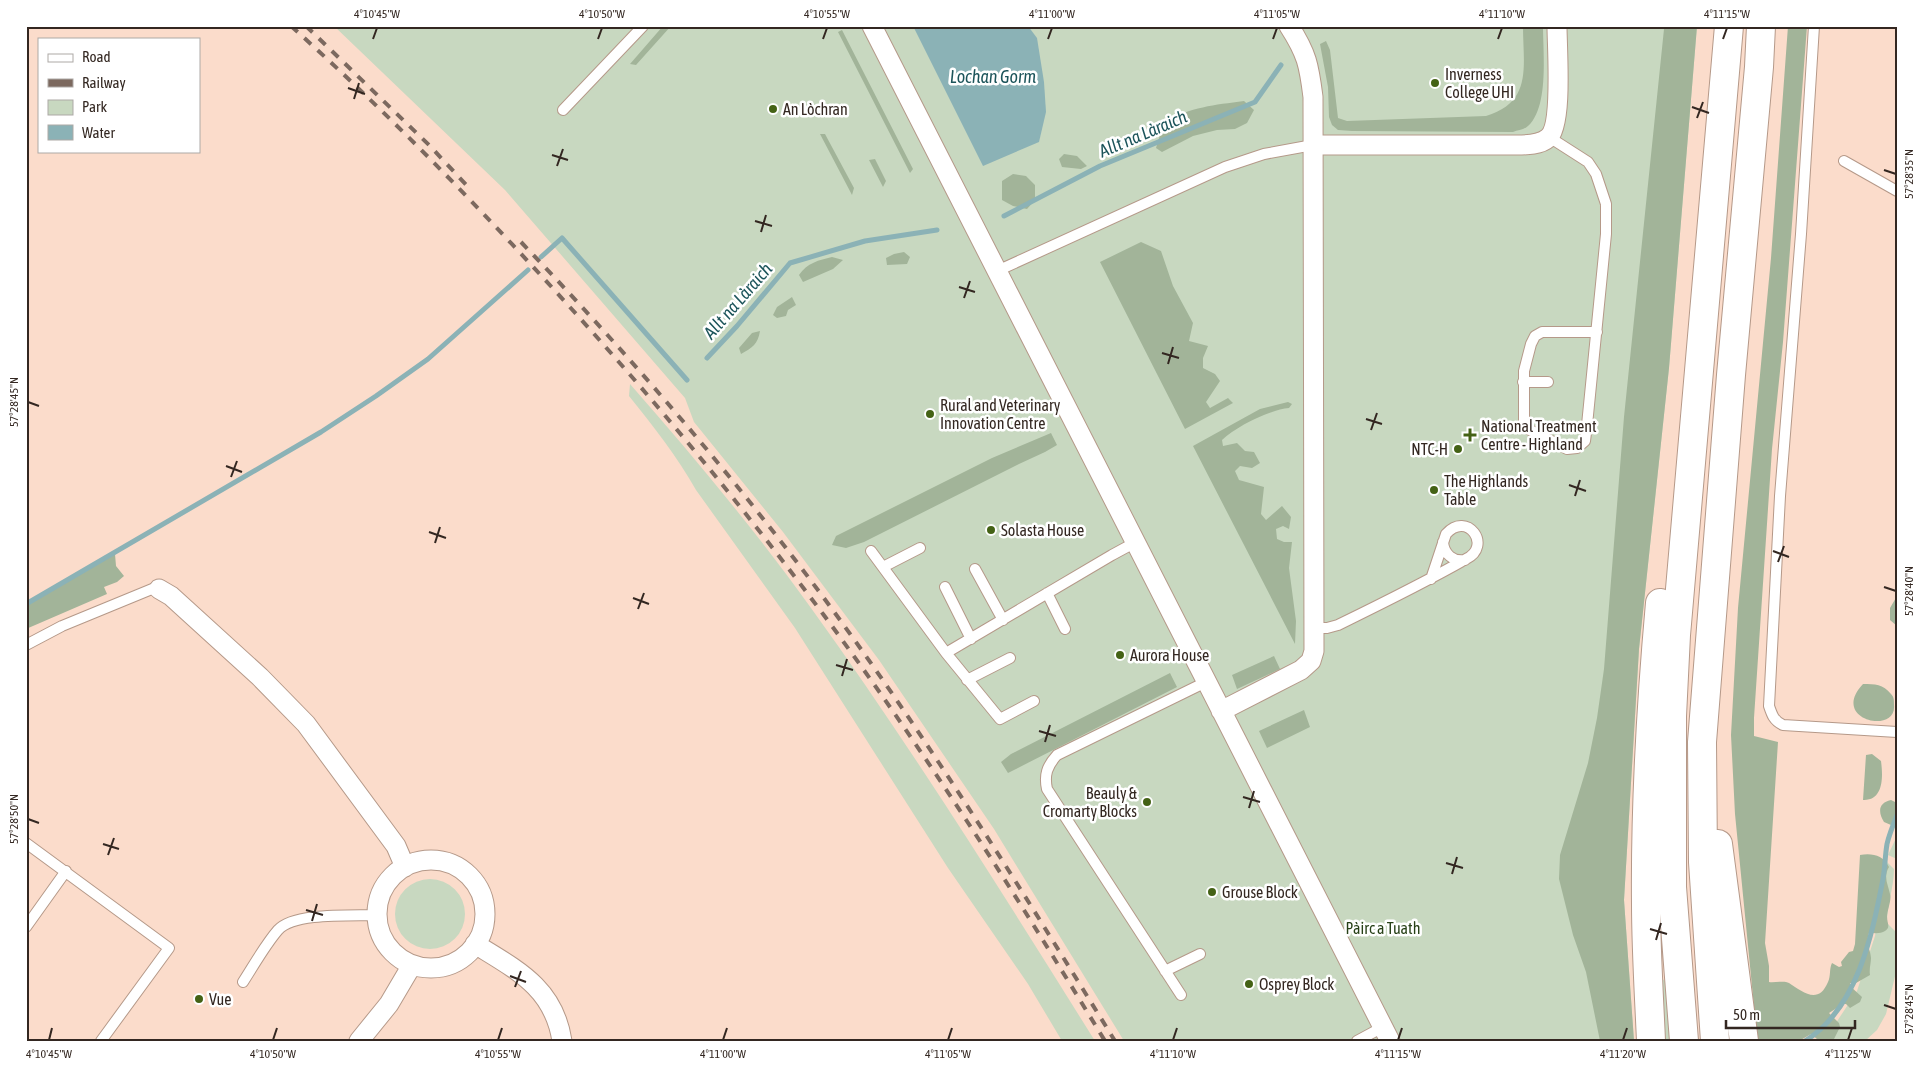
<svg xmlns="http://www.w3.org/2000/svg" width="1923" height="1067" viewBox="0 0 1923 1067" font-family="'Asap Condensed',sans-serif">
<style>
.green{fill:#c8d8c0}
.forest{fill:#a2b499}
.water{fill:#8bb2b6}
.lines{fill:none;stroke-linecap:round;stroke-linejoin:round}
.stream{stroke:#8bb2b6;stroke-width:5}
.service-casing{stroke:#b59989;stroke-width:12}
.minor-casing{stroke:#b59989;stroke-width:21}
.trunk-casing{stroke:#b59989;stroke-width:30}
.service{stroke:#fff;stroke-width:10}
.minor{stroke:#fff;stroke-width:19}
.trunk{stroke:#fff;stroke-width:28}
.rail{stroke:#7c695f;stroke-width:4;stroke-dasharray:9 9;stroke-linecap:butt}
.ticks{fill:none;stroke:#332721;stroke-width:2}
.poi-dot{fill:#446215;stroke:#fff;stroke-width:2}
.labels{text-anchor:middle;stroke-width:5;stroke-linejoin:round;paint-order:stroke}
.poi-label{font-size:16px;fill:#332721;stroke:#fff;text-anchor:start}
.park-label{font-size:16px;fill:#274017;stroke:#fff}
.water-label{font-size:18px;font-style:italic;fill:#1c545a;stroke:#fff}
.neatline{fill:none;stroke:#332721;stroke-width:2}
.ticks-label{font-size:12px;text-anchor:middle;fill:#332721}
</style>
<rect width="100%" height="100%" fill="#fbdccb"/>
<path class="green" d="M334,26h1363l-28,342 -30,281 -15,251 10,141h-510l-130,-212 -115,-169 -96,-128 -89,-110 -9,-24 -180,-208z
M630,384c63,72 125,146 181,224 101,140 192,286 284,433h-33l-34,-57 -80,-116 -153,-240 -99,-138c-19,-34 -43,-64 -67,-94z
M1897,836v23l-9,-4z
M1887,862l7,7c0,18 -7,36 -7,54l10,10v35l-11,46 -9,16 -12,11h-41l33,-50 18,-55z
M395 914a35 35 0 1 1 70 0a35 35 0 1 1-70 0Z
M1660,978l4,2 2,3 5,58h-13z"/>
<path class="forest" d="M663,26h8l-35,39 -6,-1z
M1523,26h20c0,27 6,81 -15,100 -4,4 -10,4 -15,6l-161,-1 -14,-1 -6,-5 -3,-8 -1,-30 -8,-43 6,-3 4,9 8,68 9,3 139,-5c47,-14 37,-50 37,-90z
M1662,26h35l-28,342 -30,281 -15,251 10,141h-34l-14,-69 -13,-37 -14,-56 1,-24 28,-92 9,-45 7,-49 20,-252 40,-388z
M1788,26h19l-24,316 -11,107 -18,269v18l24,6 -13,201 4,23v16c6,1 15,-2 20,1 13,8 29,23 39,-1 3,-6 1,-13 4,-19l7,4 3,-1 -1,-4 8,-10 4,-1 2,-7 5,-89c12,-2 23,0 29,12 -6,10 -1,17 1,27 2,6 -3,16 -3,23 0,6 4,10 -2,14 -4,3 -11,2 -16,2 -4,14 1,13 2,25 0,5 -2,11 -1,17l-14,8h-6v3l12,11 -2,5 -10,6 -4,-4h-3l-14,9 10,10 1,4 -6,12 -4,2 -13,-2 -6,-5 -12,7h-40l-2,-4 -22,-223 -4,-79 7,-127 33,-350z
M842,30l71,139 -3,4 -72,-141z
M1244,101l10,9 -7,13 -12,6 -18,1 -24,6 -31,16 -6,-4 8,-26c27,-15 50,-17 80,-21z
M820,134h5l29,54 -2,7z
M1064,154l13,2 10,10 -6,3 -19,-2 -3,-8z
M875,159l11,22 -3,6 -14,-27z
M1013,174l13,2 9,9v15l-8,9 -14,-3 -11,-6v-19z
M1141,242l20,9 12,35 20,37 -4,18 19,5 -5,12v10l12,6 5,7 -14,21 4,6 18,-10 5,5 -48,26 -85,-167z
M904,252l6,5 -3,7 -20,1 -1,-7 8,-4z
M832,257l11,3 -10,9 -30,13 -4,-7c8,-12 20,-15 33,-18z
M792,297l4,8 -8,5 -2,6 -9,2 -4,-3 4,-8z
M760,331c-2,13 -8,17 -19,23l-2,-6 13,-15z
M1288,402l4,2 -3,4c-20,2 -52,18 -67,32l1,6 14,-3 8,8 9,1 6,11 -8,5 -12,-2 -5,5 4,9 25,7 -3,27 5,6 16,-14 9,11 -2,12 -6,-3 -7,3 1,10 7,3h8l-3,26 7,53 -1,23 -102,-198 67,-37z
M1051,433l6,12 -12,7 -26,12 -155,78 -18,6 -14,-3 4,-9 156,-78z
M115,554l1,12 8,10 -7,6 -13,5 3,7 -81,35v-23z
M1897,596v30l-7,-6v-12z
M1274,656l6,13 -43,20 -5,-14z
M1170,673l7,14 -169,86 -7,-11 10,-8z
M1863,684c12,0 20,0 28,10 3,3 3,6 3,11 3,30 -65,15 -31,-21z
M1304,710l6,17 -43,21 -8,-17z
M1872,754l9,7c2,15 3,40 -18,39l3,-45z
M1891,800l6,3v19l-6,3 -7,-3c-6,-10 -6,-19 7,-22z"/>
<path class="water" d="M913,26h115l9,12 7,44 2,30 -7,30 -56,24z"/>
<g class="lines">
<path class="stream" d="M1004,216l96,-50 155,-64 26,-37
M541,257l21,-19 125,142
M707,358l30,-32 53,-63 75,-22 72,-11
M26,604l295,-172 55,-36 52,-37 100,-89
M1805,1041c53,-33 67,-106 78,-162 2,-11 2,-23 4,-35 2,-9 6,-19 10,-29"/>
<defs>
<path id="service" d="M1814,26l-13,208 -21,262 -11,210c3,9 5,15 14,19l114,7
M563,110l80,-84
M1549,137l39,25 8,12 10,30v30l-19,191 -2,16 -8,7 -10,1 -37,-19 -6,-8v-51l7,-27 4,-8 7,-4h55
M1844,161l53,30
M997,271l228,-104 39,-13 49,-9
M1523,382h25
M1443,542c1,12 10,20 22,18
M871,551l75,102
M883,567l37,-19
M975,569l28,51
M945,587l26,52
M1047,593l18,36
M1314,628h13l11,-3c43,-21 86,-42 128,-66 27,-13 1,-49 -20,-25l-15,45
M26,645l36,-19 90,-37h7
M967,680l43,-22
M1034,701l-34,18 -54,-66 166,-98 24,-13
M26,843l143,105 -68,93
M26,927l40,-56
M1165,971l35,-17
M243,982c11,-17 22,-37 35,-52 16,-18 75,-14 99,-15
M1181,995l-134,-206c-3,-14 0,-23 10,-34l149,-73
M1357,1041l26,-14"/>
<path id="minor" d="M872,26l518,1015
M1313,145h204c10,0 23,0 31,-7 15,-12 9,-90 9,-112
M159,589l12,7 89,81 46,47 90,122 9,21
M1221,711l80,-41 10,-9 3,-10 -1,-554c-4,-32 -6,-43 -24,-71
M377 914a54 54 0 1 1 108 0a54 54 0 1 1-108 0Z
M475,944c42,26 79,44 87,97
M359,1041l30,-37 23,-39"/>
<path id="trunk" d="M1718,844l26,197
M1651,1041c-2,-46 -5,-92 -5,-137 -1,-101 5,-201 14,-301
M1684,1041l-12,-154v-171l4,-81 53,-609
M1715,1041l-12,-179 -1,-120 29,-367 28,-308 2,-41"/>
</defs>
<use href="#service" class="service-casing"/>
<use href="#minor" class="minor-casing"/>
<use href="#trunk" class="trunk-casing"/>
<use href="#service" class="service"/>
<use href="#minor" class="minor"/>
<use href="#trunk" class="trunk"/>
<path class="rail" d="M291,26c98,88 189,182 277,279 90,99 175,202 255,309 102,137 193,281 282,427
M306,26l123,119 42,45
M521,242c111,116 216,238 311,367 102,139 192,285 283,432"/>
</g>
<path class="ticks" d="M373,39l4,-11M598,39l4,-11M823,39l4,-11M1048,39l4,-11M1273,39l4,-11M1498,39l4,-11M1723,39l4,-11M348,88l17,6M354,99l5,-16M1692,107l17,6M1697,118l6,-16M552,155l16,5M557,166l6,-17M1884,170l12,4M755,221l17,5M761,232l5,-17M959,287l16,5M964,298l6,-17M1162,353l17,5M1168,364l5,-17M28,402l11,4M1366,419l16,5M1371,430l6,-17M226,466l16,6M231,477l6,-16M1569,485l17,6M1575,496l5,-16M429,532l17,6M435,543l5,-16M1773,551l16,6M1778,562l6,-16M1884,587l12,4M633,598l16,6M638,609l6,-16M836,665l17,5M842,676l5,-17M1039,731l17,5M1045,742l5,-17M1243,797l17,5M1249,808l5,-17M28,819l11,4M103,844l16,5M108,855l6,-17M1446,863l17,5M1452,874l5,-17M306,910l17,5M312,921l5,-17M1650,929l17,5M1656,940l5,-17M510,976l16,6M515,987l6,-16M1884,1005l12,4M49,1040l3,-12M273,1040l4,-12M498,1040l4,-12M723,1040l4,-12M948,1040l4,-12M1173,1040l4,-12M1398,1040l4,-12M1623,1040l4,-12M1848,1040l4,-12"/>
<g class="poi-dot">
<circle cx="1435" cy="83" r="5"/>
<circle cx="773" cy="109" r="5"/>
<circle cx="930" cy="414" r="5"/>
<path d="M1467.5 427.5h5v5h5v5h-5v5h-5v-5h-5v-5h5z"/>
<circle cx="1458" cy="449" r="5"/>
<circle cx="1434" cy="490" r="5"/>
<circle cx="991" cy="530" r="5"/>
<circle cx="1120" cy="655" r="5"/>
<circle cx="1147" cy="802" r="5"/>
<circle cx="1212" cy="892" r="5"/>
<circle cx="1249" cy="984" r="5"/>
<circle cx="199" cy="999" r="5"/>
</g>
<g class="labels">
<g class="poi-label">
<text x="1445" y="80">Inverness<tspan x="1445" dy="18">College UHI</tspan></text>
<text x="783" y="115">An Lòchran</text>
<text x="940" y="411">Rural and Veterinary<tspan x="940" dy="18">Innovation Centre</tspan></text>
<text x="1481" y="432">National Treatment<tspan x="1481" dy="18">Centre - Highland</tspan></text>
<text x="1448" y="455" text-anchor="end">NTC-H</text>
<text x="1444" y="487">The Highlands<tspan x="1444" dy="18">Table</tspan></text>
<text x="1001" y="536">Solasta House</text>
<text x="1130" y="661">Aurora House</text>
<text x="1137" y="799" text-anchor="end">Beauly &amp;<tspan x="1137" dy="18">Cromarty Blocks</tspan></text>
<text x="1222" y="898">Grouse Block</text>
<text x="1259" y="990">Osprey Block</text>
<text x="209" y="1005">Vue</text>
</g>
<g class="park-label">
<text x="1383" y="934">Pàirc a Tuath</text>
</g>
<g class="water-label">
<text x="993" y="83">Lochan Gorm</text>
<text transform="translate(1143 134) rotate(-23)" y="6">Allt na Làraich</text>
<text transform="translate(738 301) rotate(-49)" y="6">Allt na Làraich</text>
</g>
</g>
<rect width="1923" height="1067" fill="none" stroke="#ffffff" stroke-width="55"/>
<rect x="38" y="38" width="162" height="115" fill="#ffffff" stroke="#ada9a6"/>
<rect x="48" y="54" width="25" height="8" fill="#ffffff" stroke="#ada9a6"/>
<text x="82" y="62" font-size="15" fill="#332721">Road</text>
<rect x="48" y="79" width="25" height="8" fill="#7c695f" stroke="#ada9a6"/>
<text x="82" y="88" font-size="15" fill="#332721">Railway</text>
<rect x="48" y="100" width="25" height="15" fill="#c8d8c0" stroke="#ada9a6"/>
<text x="82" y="112" font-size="15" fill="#332721">Park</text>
<rect x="48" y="125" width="25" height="15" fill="#8bb2b6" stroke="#ada9a6"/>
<text x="82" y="138" font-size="15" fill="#332721">Water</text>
<path d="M1726 1020v8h129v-8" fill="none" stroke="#332721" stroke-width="2.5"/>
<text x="1733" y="1020" font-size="15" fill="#332721" stroke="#ffffff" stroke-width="4" paint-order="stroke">50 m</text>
<rect x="28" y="28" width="1868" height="1012" class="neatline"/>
<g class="ticks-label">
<text x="377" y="18">4°10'45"W</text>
<text x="602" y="18">4°10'50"W</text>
<text x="827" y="18">4°10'55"W</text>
<text x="1052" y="18">4°11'00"W</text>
<text x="1277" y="18">4°11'05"W</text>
<text x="1502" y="18">4°11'10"W</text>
<text x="1727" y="18">4°11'15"W</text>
<text transform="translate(1909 174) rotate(-90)" y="4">57°28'35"N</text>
<text transform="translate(14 402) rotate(-90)" y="4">57°28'45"N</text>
<text transform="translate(1909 591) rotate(-90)" y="4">57°28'40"N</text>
<text transform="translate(14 819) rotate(-90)" y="4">57°28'50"N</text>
<text transform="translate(1909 1009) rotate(-90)" y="4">57°28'45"N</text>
<text x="49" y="1058">4°10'45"W</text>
<text x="273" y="1058">4°10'50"W</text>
<text x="498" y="1058">4°10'55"W</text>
<text x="723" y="1058">4°11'00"W</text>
<text x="948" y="1058">4°11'05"W</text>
<text x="1173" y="1058">4°11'10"W</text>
<text x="1398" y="1058">4°11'15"W</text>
<text x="1623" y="1058">4°11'20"W</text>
<text x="1848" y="1058">4°11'25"W</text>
</g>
</svg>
